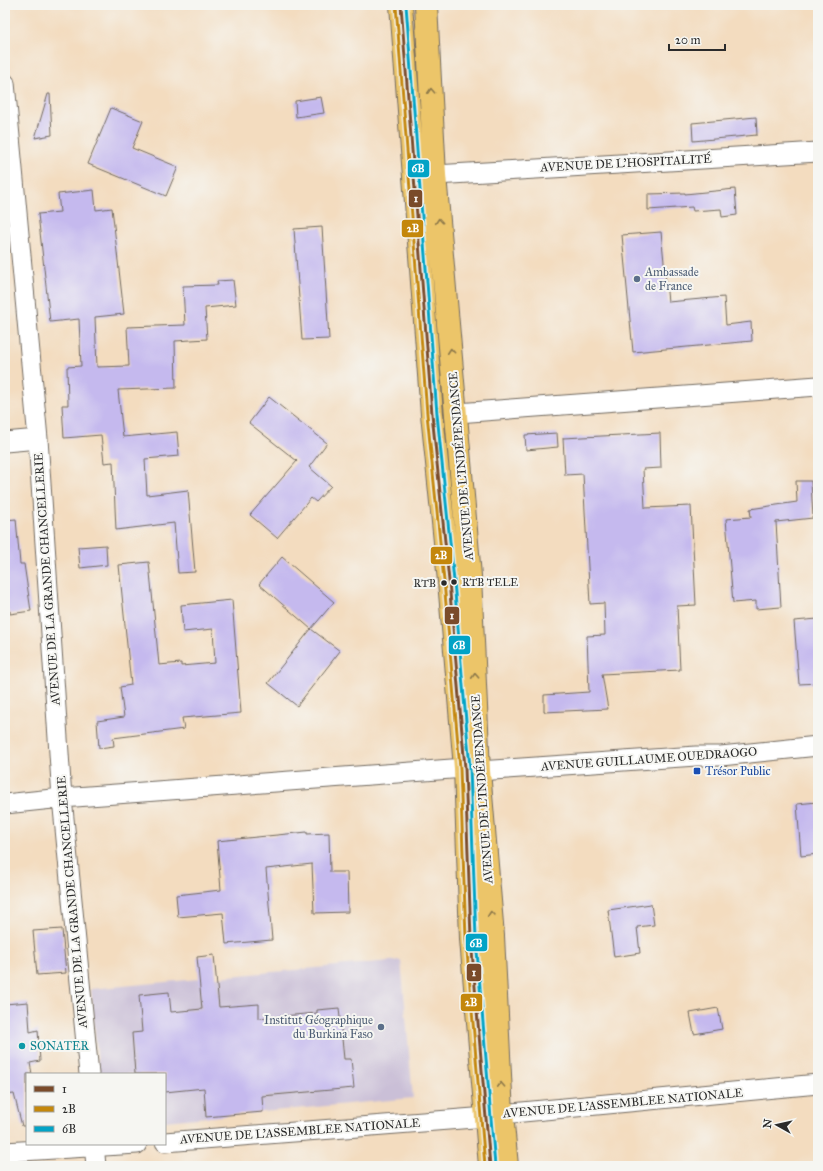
<svg xmlns="http://www.w3.org/2000/svg" width="823" height="1171" viewBox="0 0 823 1171" font-family="'IM FELL Great Primer',serif">
<style>
.industrial{fill:#cabfd7}
.building{fill:#c5b9ee}
.lines{fill:none;stroke-linecap:round;stroke-linejoin:round}
.minor-casing{stroke:#71695f;stroke-width:21}
.major-casing{stroke:#71695f;stroke-width:24}
.minor{stroke:#fff;stroke-width:19}
.major{stroke:#ecc569;stroke-width:22}
.bus-1-casing{stroke:#f6f6f2;stroke-width:6}
.bus-2-casing{stroke:#f6f6f2;stroke-width:6}
.bus-3-casing{stroke:#f6f6f2;stroke-width:6}
.bus-1{stroke:#7a4b2a;stroke-width:3}
.bus-2{stroke:#c4870b;stroke-width:3}
.bus-3{stroke:#02a3c6;stroke-width:3}
.oneway{stroke:#8c784a}
.service-dot{fill:#5c6f8a;stroke:#f6f6f2;stroke-width:1.5}
.bus-dot{fill:#2b2b2b;stroke:#f6f6f2;stroke-width:1.5}
.transit-dot{fill:#1a4fb4;stroke:#f6f6f2;stroke-width:1.5}
.culture-dot{fill:#0f9aa8;stroke:#f6f6f2;stroke-width:1.5}
.labels{text-anchor:middle;stroke-width:4;stroke-linejoin:round;paint-order:stroke}
.bus-label{font-size:11px;fill:#2b2b2b;stroke:#f6f6f2;text-anchor:start}
.street-label{font-size:12px;fill:#2b2b2b;stroke:#f6f6f2}
.service-label{font-size:12px;fill:#4e5e75;stroke:#f6f6f2;text-anchor:start}
.transit-label{font-size:12px;fill:#164399;stroke:#f6f6f2;text-anchor:start}
.culture-label{font-size:12px;fill:#0d838f;stroke:#f6f6f2;text-anchor:start}
.line-badge{stroke:#f6f6f2;stroke-width:1.5}
.badge-label{font-size:11px;text-anchor:middle;font-weight:bold;fill:#fff}
</style>
<rect width="100%" height="100%" fill="#f6f6f2"/>
<filter id="ink" filterUnits="userSpaceOnUse"><feTurbulence type="fractalNoise" baseFrequency=".025" numOctaves="2"/><feDisplacementMap in="SourceGraphic" scale="8" xChannelSelector="R" yChannelSelector="G"/><feConvolveMatrix kernelMatrix="1 2 1 2 8 2 1 2 1" color-interpolation-filters="sRGB"/></filter>
<filter id="wash" filterUnits="userSpaceOnUse"><feTurbulence type="fractalNoise" baseFrequency=".012" numOctaves="4" result="noise"/><feDisplacementMap in="SourceGraphic" scale="16" xChannelSelector="R" yChannelSelector="G"/><feGaussianBlur stdDeviation="0.9" result="paint"/><feColorMatrix in="noise" values="0 0 0 0 0 0 0 0 0 0 0 0 0 0 0 0 0 1.4 0 .05"/><feComposite in="paint" operator="in"/></filter>
<g filter="url(#wash)">
<rect width="100%" height="100%" fill="#f3dcbf"/>
<path class="industrial" d="M401,960l12,138 -248,23v-47h-66l-8,-85z"/>
<g id="blocks">
<path class="building" d="M48,94h2l2,41 -17,3z
M321,97l3,16 -28,4 -1,-16z
M111,108l32,13 -11,27 46,19 -12,29 -78,-32z
M756,117l1,18 -64,6 -1,-18z
M735,189l2,26 -15,2 -1,-8 -28,2 -1,-4 -44,3v-16l37,-1v1z
M94,190l2,20 16,-2 12,106 -29,3 2,50 32,-1 -2,-39 58,-2 -2,-39 35,-1 -1,-4 16,-1 3,25 -31,3 2,31 -32,2 1,47 -58,2 5,47 54,-5 2,24 -34,3 2,36 41,-5 7,82 -17,1 -4,-50 -58,7 -3,-68 -9,1 -3,-28 -37,3 -2,-33h6l-1,-38 14,-1 -2,-47 -29,3 -12,-108 22,-2 -2,-18z
M322,227l7,112 -27,1 -8,-111z
M661,232l7,70 56,-5 2,28 25,-3 1,19 -119,11 -11,-117z
M269,397l58,46 -18,24 22,19 -15,16 -5,-4 -34,40 -27,-23 47,-54 -48,-38z
M557,433l1,14 -32,3 -1,-15z
M660,433l1,35 -18,1 2,39 46,-2 5,99 -19,1 3,64 -78,4 6,35 -64,3v-17l45,-3 -2,-56 18,-1 -1,-32 -14,1 -7,-130 -18,1 -2,-37z
M796,481h15l2,37 -37,4 5,85 -25,2v-8l-23,2 -7,-84 25,-2 -1,-8 47,-7z
M16,519l4,45h4l7,47 -21,3v-3l-5,1v-92z
M106,545l1,20 -27,3 -2,-21z
M282,557l52,45 -23,27 -52,-45z
M149,562l10,103 22,-2v3l34,-3 -2,-34 -30,3 -2,-27 51,-5 9,113 -59,5 2,11 -71,9 1,8 -15,2 -2,-27 27,-4 -4,-30 11,-2 -12,-120z
M818,619v64l-19,1 -5,-63z
M311,629l29,22 -43,55 -29,-23z
M817,802l1,52 -17,2 -4,-52z
M307,832v2l22,-1 1,39h17l1,40 -34,1 -2,-49 -46,5 6,71 -46,4 -3,-31 -45,4 -2,-22 45,-5 -4,-49z
M651,904l3,21 -17,2 3,26 -26,4 -6,-47z
M62,929l4,44 -29,2 -4,-44z
M214,955l5,52 40,-3v14l58,-5v-3l22,-2 5,51h7l3,29 -92,8 1,16 -57,5 -2,-29 -39,4v-18h-30l-3,-41 10,-1 -3,-37 30,-3 2,20 31,-3 -5,-52z
M28,1002l2,30 8,-2 2,31 -10,2 2,11h-5v52h-5l-8,-32 -9,1v-91z
M718,1008l4,21 -28,5 -4,-21z"/>
</g>
</g>
<g filter="url(#ink)">
<use href="#blocks" fill-opacity="0" stroke="#71695f" stroke-width="1"/>
<g class="lines">
<defs>
<path id="minor" d="M5,83l33,356 24,359 27,276
M435,175l383,-23
M457,413l361,-27
M5,442l33,-3
M5,804l57,-6 403,-30 14,3 217,-15h25l97,-10
M165,1142l322,-25 15,-3 316,-30
M94,1144l2,22
M5,1152l132,-8"/>
<path id="major" d="M401,5l31,409 17,167 16,187 6,171 19,227
M426,5l9,170 35,401 9,195 14,165 9,178 5,52"/>
</defs>
<use href="#minor" class="minor-casing"/>
<use href="#major" class="major-casing"/>
<use href="#minor" class="minor"/>
<use href="#major" class="major"/>
<defs>
<path id="bus-1" d="M401,5l31,409 17,167 16,187 6,171 19,227"/>
<path id="bus-2" d="M396,5l31,409 17,167 16,187 6,171 19,227"/>
<path id="bus-3" d="M406,5l31,409 17,167 16,187 6,171 19,227"/>
</defs>
<use href="#bus-1" class="bus-1-casing"/>
<use href="#bus-2" class="bus-2-casing"/>
<use href="#bus-3" class="bus-3-casing"/>
<use href="#bus-1" class="bus-1"/>
<use href="#bus-2" class="bus-2"/>
<use href="#bus-3" class="bus-3"/>
</g>
<defs><path id="oneway-chevron" d="M-2-3.5L2.5 0L-2 3.5" fill="none" stroke-width="1.6" stroke-linecap="round" stroke-linejoin="round"/></defs>
<g class="oneway">
<use href="#oneway-chevron" transform="translate(431 91) rotate(-93)"/>
<use href="#oneway-chevron" transform="translate(439 221) rotate(-95)"/>
<use href="#oneway-chevron" transform="translate(451 351) rotate(-95)"/>
<use href="#oneway-chevron" transform="translate(475 676) rotate(-93)"/>
<use href="#oneway-chevron" transform="translate(491 914) rotate(-95)"/>
<use href="#oneway-chevron" transform="translate(501 1085) rotate(-93)"/>
</g>
</g>
<g class="service-dot">
<circle cx="637" cy="279" r="4"/>
<circle cx="381" cy="1027" r="4"/>
</g>
<g class="bus-dot">
<circle cx="454" cy="582" r="3.5"/>
<circle cx="444" cy="583" r="3.5"/>
</g>
<rect class="transit-dot" x="693" y="767" width="8" height="8" rx="2"/>
<circle class="culture-dot" cx="22" cy="1046" r="4"/>
<g class="labels">
<g class="bus-label">
<text x="462" y="586">RTB TELE</text>
<text x="436" y="587" text-anchor="end">RTB</text>
</g>
<g class="street-label">
<text transform="translate(626 163) rotate(-3)" y="4">AVENUE DE L'HOSPITALITÉ</text>
<text transform="translate(461 466) rotate(-95)" y="4">AVENUE DE L'INDÉPENDANCE</text>
<text transform="translate(47 579) rotate(-94)" y="4">AVENUE DE LA GRANDE CHANCELLERIE</text>
<text transform="translate(649 759) rotate(-4)" y="4">AVENUE GUILLAUME OUEDRAOGO</text>
<text transform="translate(482 789) rotate(-94)" y="4">AVENUE DE L'INDÉPENDANCE</text>
<text transform="translate(72 902) rotate(-95)" y="4">AVENUE DE LA GRANDE CHANCELLERIE</text>
<text transform="translate(623 1103) rotate(-5)" y="4">AVENUE DE L'ASSEMBLEE NATIONALE</text>
<text transform="translate(300 1131) rotate(-4)" y="4">AVENUE DE L'ASSEMBLEE NATIONALE</text>
</g>
<g class="service-label">
<text x="645" y="276">Ambassade<tspan x="645" dy="14">de France</tspan></text>
<text x="373" y="1024" text-anchor="end">Institut Géographique<tspan x="373" dy="14">du Burkina Faso</tspan></text>
</g>
<g class="transit-label">
<text x="705" y="775">Trésor Public</text>
</g>
<g class="culture-label">
<text x="30" y="1050">SONATER</text>
</g>
</g>
<g class="line-badge">
<rect x="407" y="159" width="23" height="19" rx="4" fill="#02a3c6"/>
<rect x="408" y="189" width="15" height="19" rx="4" fill="#7a4b2a"/>
<rect x="401" y="219" width="23" height="19" rx="4" fill="#c4870b"/>
<rect x="430" y="546" width="23" height="19" rx="4" fill="#c4870b"/>
<rect x="444" y="606" width="16" height="19" rx="4" fill="#7a4b2a"/>
<rect x="448" y="635" width="23" height="20" rx="4" fill="#02a3c6"/>
<rect x="465" y="933" width="23" height="19" rx="4" fill="#02a3c6"/>
<rect x="466" y="963" width="16" height="19" rx="4" fill="#7a4b2a"/>
<rect x="460" y="993" width="23" height="19" rx="4" fill="#c4870b"/>
</g>
<g class="badge-label">
<text x="418" y="172">6B</text>
<text x="416" y="202">1</text>
<text x="413" y="232">2B</text>
<text x="441" y="559">2B</text>
<text x="452" y="619">1</text>
<text x="459" y="649">6B</text>
<text x="476" y="947">6B</text>
<text x="474" y="976">1</text>
<text x="471" y="1006">2B</text>
</g>
<rect width="823" height="1171" fill="none" stroke="#f6f6f2" stroke-width="20"/>
<rect x="26" y="1073" width="140" height="72" fill="#f6f6f2" stroke="#a5a5a2"/>
<rect x="34" y="1086" width="20" height="6" fill="#7a4b2a" stroke="#a5a5a2"/>
<text x="62" y="1093" font-size="12" fill="#2b2b2b">1</text>
<rect x="34" y="1106" width="20" height="6" fill="#c4870b" stroke="#a5a5a2"/>
<text x="62" y="1113" font-size="12" fill="#2b2b2b">2B</text>
<rect x="34" y="1126" width="20" height="6" fill="#02a3c6" stroke="#a5a5a2"/>
<text x="62" y="1133" font-size="12" fill="#2b2b2b">6B</text>
<g transform="translate(777 1125) rotate(278)" stroke="#f6f6f2" stroke-width="3" paint-order="stroke">
<path d="M0-3L7 15L0 10L-7 15Z" fill="#2b2b2b"/>
<text y="-6" font-size="11" font-weight="bold" text-anchor="middle" fill="#2b2b2b">N</text>
</g>
<path d="M669 44v6h56v-6" fill="none" stroke="#2b2b2b" stroke-width="2"/>
<text x="675" y="44" font-size="12" fill="#2b2b2b" stroke="#f6f6f2" stroke-width="3" paint-order="stroke">20 m</text>
</svg>
